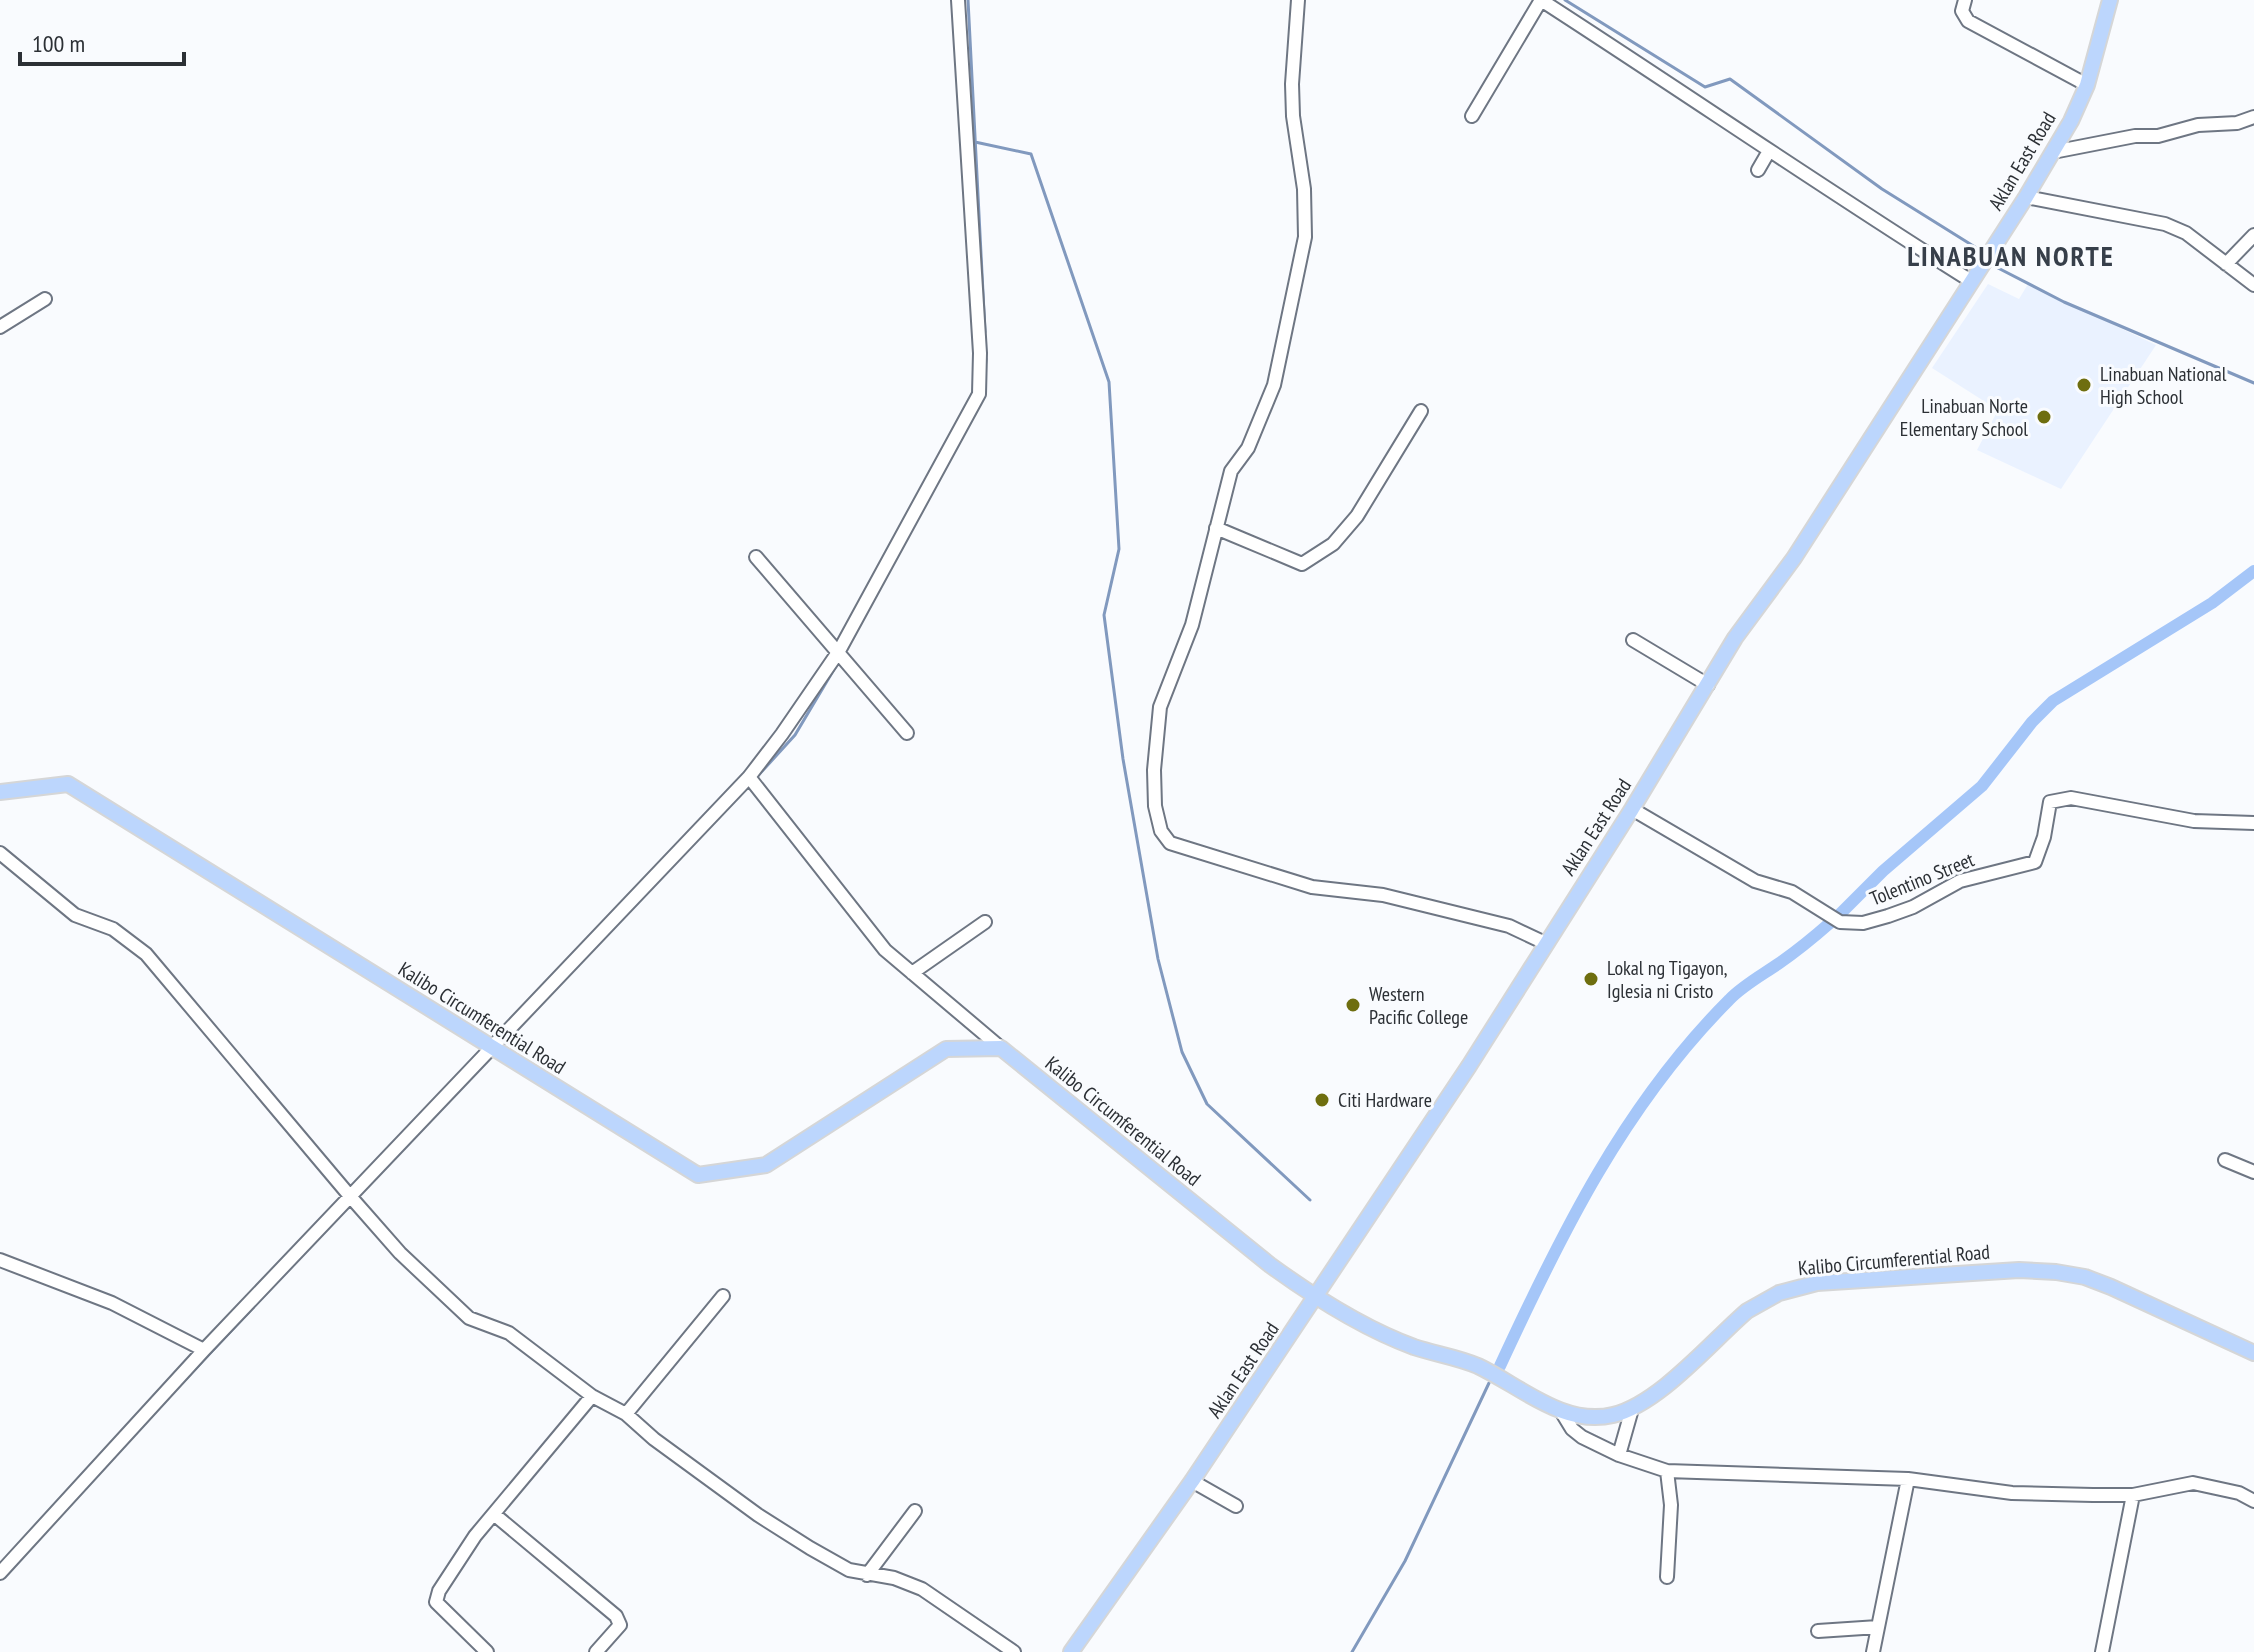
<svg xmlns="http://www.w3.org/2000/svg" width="2254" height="1652" viewBox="0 0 2254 1652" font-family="'PT Sans Narrow',sans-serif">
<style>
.built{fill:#eaf2ff}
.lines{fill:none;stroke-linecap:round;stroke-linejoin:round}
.stream{stroke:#8199be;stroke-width:3}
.canal{stroke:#a5c6f8;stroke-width:12}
.minor-casing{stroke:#6e7683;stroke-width:16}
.major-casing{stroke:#d5d6d7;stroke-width:18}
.minor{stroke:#fff;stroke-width:12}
.major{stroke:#bcd6fd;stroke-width:14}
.poi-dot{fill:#6e6e0f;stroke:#f9fbfe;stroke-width:3}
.labels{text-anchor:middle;stroke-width:6;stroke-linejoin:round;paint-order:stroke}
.street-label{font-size:20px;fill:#2c3035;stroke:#f9fbfe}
.poi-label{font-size:20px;fill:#2c3035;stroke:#f9fbfe;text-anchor:start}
.district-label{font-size:28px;font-weight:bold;letter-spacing:2px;fill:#373f4a;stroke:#f9fbfe}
</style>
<rect width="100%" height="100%" fill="#f9fbfe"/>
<path class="built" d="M1988,284l31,15 9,-15 128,61 -95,144 -84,-39 21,-40 -66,-42z"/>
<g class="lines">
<path class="stream" d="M968,0l17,332
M1565,0l140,87 25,-8 152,110 93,58
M975,142l56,12 78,228 10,167 -15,66 19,144 35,200 24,93 25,52 103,96
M1998,268l66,34 190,81
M984,380l2,-21
M755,779l40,-44 41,-69
M183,1382l107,-114
M1352,1652l53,-91 84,-178"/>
<path class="canal" d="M1837,917l46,-46 99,-85 50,-64 21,-21 159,-98 42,-32
M1500,1366c61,-132 125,-262 229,-366 13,-14 33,-25 49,-36 19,-13 36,-27 53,-42"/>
<defs>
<path id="minor" d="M1298,0l-6,84 1,32 11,73 1,48 -31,148 -26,63 -17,23 -39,154 -32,82 -6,63 1,36 6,25 9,12 142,44 71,8 126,31 36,17
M1541,0c144,93 285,190 430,281
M1965,0l-3,11 6,10 119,64
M1472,116l69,-116
M2053,152l82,-16h23l40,-11 39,-2 17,-6
M1758,170l11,-19
M2026,197l139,27 21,9 68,52
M2226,264l28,-29
M0,327l45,-28
M1216,528l86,36 31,-20 24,-28 64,-105
M756,557l151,176
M1633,640l75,45
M749,777l136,173 116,98
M1632,809l123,72 37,11 48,30 23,1 25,-7 25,-9 47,-26 75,-19 9,-25 6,-35 21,-4 123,23 60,2
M0,853l75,62 38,14 33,25 203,241 51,58 69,65 40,15 83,63 34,18 28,25 104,76 52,33 39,22 45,8 28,11 92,63
M912,973l73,-51
M2225,1160l29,12
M0,1260l112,43 92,47
M1561,1411l11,18 10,8 37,18 48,16 241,8 104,14 81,2h40l60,-12 46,10 15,8
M626,1414l97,-118
M1619,1455l13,-46
M1667,1471l4,34 -4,72
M1192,1481l44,25
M495,1515l121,101 4,9 -24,27
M0,1573l204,-223 545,-573 33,-43 57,-83 140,-257 1,-41 -22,-353
M867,1575l48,-64
M1818,1631l60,-4
M487,1652l-51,-50 3,-11 36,-55 117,-140
M1873,1652l35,-173
M2102,1652l31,-157"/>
<path id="major" d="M0,792l68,-8 630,391 68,-10 180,-116 55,-1 269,217c44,32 92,63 144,82 21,7 43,10 64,19 42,20 86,61 135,49 46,-11 97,-72 134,-104l32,-18 38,-10 202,-13 37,2 29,5 26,10 143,66
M1071,1652l121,-171 277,-415 163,-257 103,-171 59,-80 232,-361 45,-76 16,-36 23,-85"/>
</defs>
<use href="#minor" class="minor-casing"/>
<use href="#major" class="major-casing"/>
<use href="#minor" class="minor"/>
<use href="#major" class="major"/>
</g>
<g class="poi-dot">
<circle cx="2084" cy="385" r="8"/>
<circle cx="2044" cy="417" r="8"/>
<circle cx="1591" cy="979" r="8"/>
<circle cx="1353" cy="1005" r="8"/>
<circle cx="1322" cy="1100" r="8"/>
</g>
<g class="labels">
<g class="street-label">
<text transform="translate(2022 161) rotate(-59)" y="7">Aklan East Road</text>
<text transform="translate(1596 827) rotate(-57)" y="7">Aklan East Road</text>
<text transform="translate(1922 879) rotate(-22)" y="7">Tolentino Street</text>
<text transform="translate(482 1018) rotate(32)" y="7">Kalibo Circumferential Road</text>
<text transform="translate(1123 1121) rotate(39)" y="7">Kalibo Circumferential Road</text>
<text transform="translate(1894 1260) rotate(-5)" y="7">Kalibo Circumferential Road</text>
<text transform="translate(1243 1370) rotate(-56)" y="7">Aklan East Road</text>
</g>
<g class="poi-label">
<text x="2100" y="381">Linabuan National<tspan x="2100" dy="23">High School</tspan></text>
<text x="2028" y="413" text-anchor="end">Linabuan Norte<tspan x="2028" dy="23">Elementary School</tspan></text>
<text x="1607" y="975">Lokal ng Tigayon,<tspan x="1607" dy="23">Iglesia ni Cristo</tspan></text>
<text x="1369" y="1001">Western<tspan x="1369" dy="23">Pacific College</tspan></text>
<text x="1338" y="1107">Citi Hardware</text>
</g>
<g class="district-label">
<text x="2011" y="266">LINABUAN NORTE</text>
</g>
</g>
<path d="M20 52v12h164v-12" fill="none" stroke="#2c3035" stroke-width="4"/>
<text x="32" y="52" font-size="24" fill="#2c3035" stroke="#f9fbfe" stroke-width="6" paint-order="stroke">100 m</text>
</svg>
